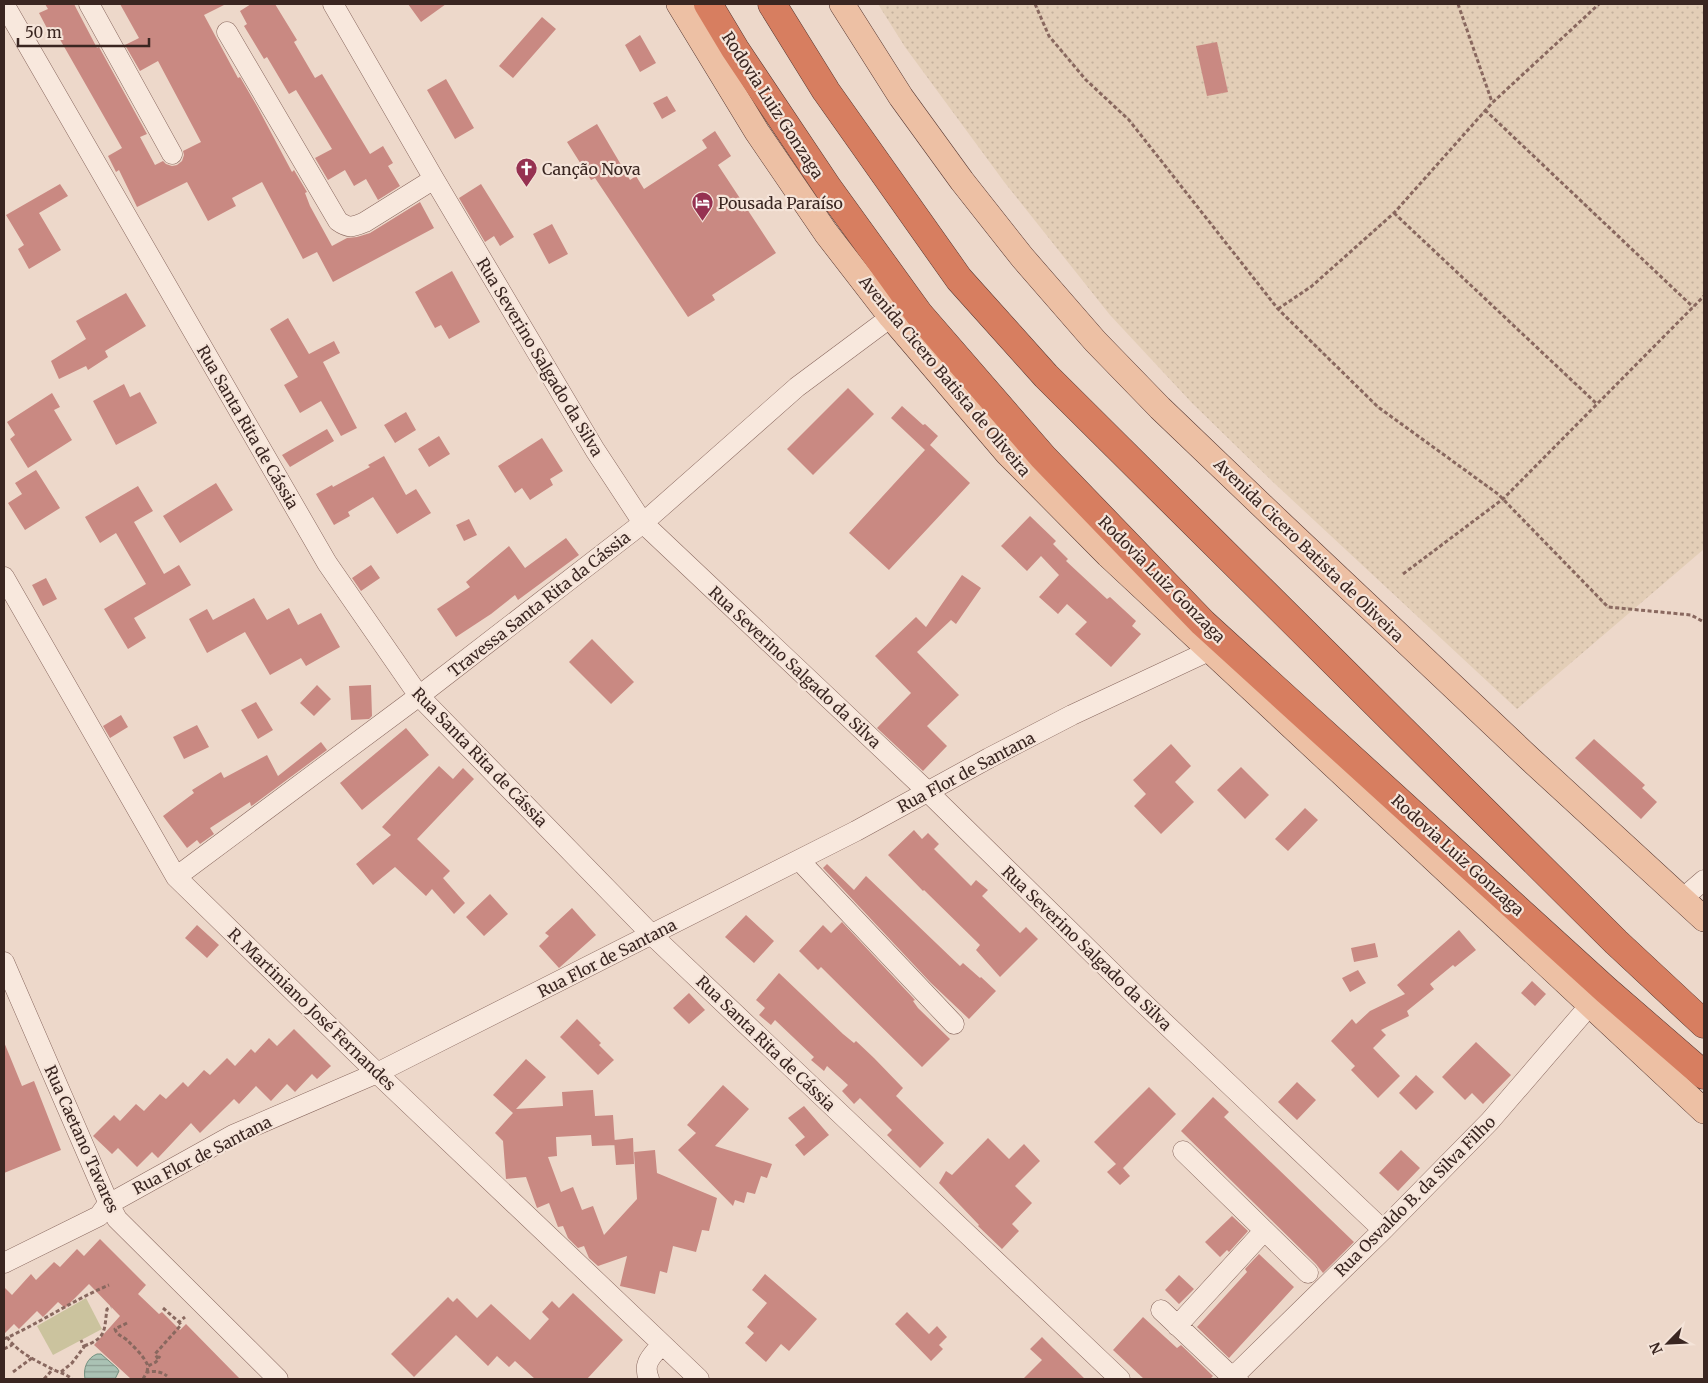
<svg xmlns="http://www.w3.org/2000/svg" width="1708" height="1383" viewBox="0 0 1708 1383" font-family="Merriweather,serif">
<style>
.farmland{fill:url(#farmland-dots)}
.green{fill:#cbc39e}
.water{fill:url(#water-rules);stroke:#71907f}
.building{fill:#c98982}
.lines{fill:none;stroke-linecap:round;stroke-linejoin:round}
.minor-casing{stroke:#89685f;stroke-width:21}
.major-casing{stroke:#583832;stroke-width:26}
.highway-casing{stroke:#583832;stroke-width:29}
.path{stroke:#89685f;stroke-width:3;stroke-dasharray:4 2.5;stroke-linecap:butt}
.minor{stroke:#f8e8dd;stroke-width:20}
.major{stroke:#edc0a4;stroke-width:25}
.highway{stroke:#d77e60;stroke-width:28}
.labels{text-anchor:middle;stroke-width:4.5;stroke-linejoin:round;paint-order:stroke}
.street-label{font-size:16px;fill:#3a2621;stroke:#f5e4d9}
.poi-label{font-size:16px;fill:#3a2621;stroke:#f5e4d9;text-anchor:start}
</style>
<defs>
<pattern id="farmland-dots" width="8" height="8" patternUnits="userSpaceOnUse" patternTransform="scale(1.25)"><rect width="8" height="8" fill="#e3ceb7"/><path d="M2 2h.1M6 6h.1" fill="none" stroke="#c4b19d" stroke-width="1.8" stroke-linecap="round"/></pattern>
<pattern id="water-rules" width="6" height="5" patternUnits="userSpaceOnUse" patternTransform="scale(1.25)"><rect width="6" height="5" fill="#aac2b4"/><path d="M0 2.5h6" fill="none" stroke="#8b9d92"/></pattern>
</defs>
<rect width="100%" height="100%" fill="#edd8ca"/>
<path class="farmland" d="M878,4h826v545l-187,160 -244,-227 -81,-79 -82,-88 -105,-132 -100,-136z"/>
<path class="green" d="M86,1298l16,31 -49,26 -16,-29z"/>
<path class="water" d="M97,1354h4l16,14 2,3 -4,8h-30c-2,-11 2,-21 12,-25z"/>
<path class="building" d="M45,4h29l23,44 2,-1 48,87 -7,3 15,28 8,-4 3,3 6,2 5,-1 5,-4 2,-6 -1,-4 18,-9 -43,-81 -18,10 -15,-26 14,-7 -19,-34h106l-22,11 34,63 2,-1 18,31 34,64 2,-2 13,22 -2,1 5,13 22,40 15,-8 10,-1 13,-4 50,-31 14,26 -101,54 -16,-30 -14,7 -41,-77 -30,16 4,8 -28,15 -21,-39 -50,25 -18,-37 -3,2 -8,-16 14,-8 -68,-119 -5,3 -10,-19 9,-4z
M251,4h24l22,36 -3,2 21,36 7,-4 48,80 13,-8 10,17 -5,3 12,20 -22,14 -12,-21 -12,7 -9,-16 -17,10 -13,-22 17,-9 -36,-59 -7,4 -22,-37 -3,2 -20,-33 3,-2 -7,-13z
M408,4h38l-25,18z
M542,17l14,12 -43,49 -14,-12z
M640,35l16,28 -16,9 -15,-27z
M1217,42l11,50 -21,4 -11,-50z
M446,79l28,49 -19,11 -28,-49z
M667,96l9,15 -14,8 -9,-16z
M597,124l33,56 6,-4 8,13 63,-41 -5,-8 13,-9 16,25 -13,9 58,88 -64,42 3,5 -27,17 -93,-139 -4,2 -24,-38z
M60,184l8,12 -29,17 22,37 -32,19 -11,-20 6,-4 -18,-30z
M481,184l33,53 -14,9 -6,-10 -9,6 -26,-44z
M552,224l16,30 -19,10 -16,-30z
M452,271l28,51 -31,17 -8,-14 -6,3 -20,-36z
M126,293l20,33 -41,25 3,6 -20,13 -2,-4 -27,13 -8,-18 35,-22 -10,-18z
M288,318l21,36 25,-13 6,12 -17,9 34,66 -16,8 -20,-35 -21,12 -16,-28 14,-8 -28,-48z
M124,384l6,13 10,-5 17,31 -41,22 -23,-44z
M848,388l26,26 -61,61 -26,-26z
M52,393l8,14 -6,3 18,30 -44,28 -18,-29 5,-4 -8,-13z
M902,406l21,19 2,-1 13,12 -8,9 40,38 -81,87 -40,-37 76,-83 -34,-32z
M406,412l10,18 -21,13 -11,-18z
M327,429l7,12 -44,26 -8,-12z
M439,436l11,18 -21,13 -11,-18z
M542,438l21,33 -13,8 3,6 -23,15 -8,-12 -7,5 -17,-27z
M384,456l22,39 10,-6 15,24 -34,21 -24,-37 -25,15 2,4 -16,9 -18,-31 16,-9 1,2 37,-20 -2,-2z
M36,470l24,38 -35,22 -17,-27 14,-9 -7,-11z
M216,483l17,27 -53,33 -17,-27z
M138,486l15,25 -19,11 30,52 15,-9 12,20 -57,33 12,20 -18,11 -24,-40 42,-25 -30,-51 -16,10 -15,-26z
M1030,516l26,25 -3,3 15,15 -2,2 41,38 3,-2 26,24 -4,5 9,8 -30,33 -36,-33 12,-12 -20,-18 -9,10 -19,-17 20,-22 -18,-19 -14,15 -26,-25z
M469,519l8,16 -13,6 -8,-16z
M566,538l13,17 -61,45 -3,-5 -24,19 -35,23 -19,-28 33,-22 -4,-5 43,-36 16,22z
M371,565l9,13 -19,13 -9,-13z
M962,575l19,13 -25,36 -5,-4 -34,32 42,43 -32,31 20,20 -24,25 -46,-43 34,-35 -36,-37 41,-39 10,10z
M46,578l11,21 -14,7 -11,-21z
M254,598l13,22 22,-12 9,17 23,-12 19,34 -34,19 -5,-8 -31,17 -25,-43 -38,21 -18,-34 18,-10 6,11z
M592,639l42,43 -23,22 -42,-42z
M317,685l14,14 -17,17 -14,-13z
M371,685l1,31 -3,3 -18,1 -2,-34z
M256,702l17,28 -15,9 -17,-29z
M121,715l7,12 -18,11 -7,-12z
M197,725l12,22 -25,12 -11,-22z
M406,728l23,27 -67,55 -22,-27z
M1594,739l51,46 -3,3 15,14 -16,17 -66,-61z
M321,742l6,8 -74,55 -2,1 -1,-4 -40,26 4,6 -14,10 -3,-4 -10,8 -24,-32 31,-23 -2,-3 29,-18 3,6 43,-23 11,21z
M1171,744l20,22 -16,16 19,20 -33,32 -27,-28 12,-12 -13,-14z
M439,766l14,13 10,-11 11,11 -57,60 33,32 -7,7 22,25 -11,11 -22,-25 -6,7 -31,-29 -22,18 -17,-21 35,-29 -9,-8z
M1241,767l28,28 -24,24 -28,-29z
M1305,808l13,12 -30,31 -13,-12z
M914,830l8,9 6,-6 11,11 -5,5 37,37 5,-6 12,10 -6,6 38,37 6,-6 12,12 -38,38 -24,-27 4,-5 -56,-55 -1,1 -35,-36z
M827,864l27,26 12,-14 94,90 3,-3 17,15 1,-1 15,14 -27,28 -38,-36 -108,-115z
M490,894l18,20 -24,22 -18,-19z
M572,908l24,27 -37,33 -20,-22 10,-10 -4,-3z
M746,915l28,26 -20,22 -29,-26z
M842,922l73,78 -2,1 5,7 32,31 -28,28 -101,-100 -3,3 -19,-19 24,-26 8,8z
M197,925l22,20 -12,13 -22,-20z
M1459,930l17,20 -21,17 -2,-2 -23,19 4,5 -27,22 2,5 -28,14 5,5 -13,13 27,28 -22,22 -27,-28 4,-4 -24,-25 21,-22 4,5 14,-13 35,-17 -8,-9z
M1375,943l3,14 -24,5 -3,-14z
M1358,970l8,13 -16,9 -8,-14z
M779,973l64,61 11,9 2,-2 18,17 29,30 -7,8 48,47 -24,25 -33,-33 5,-5 -32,-32 -6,6 -12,-13 6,-6 -21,-19 -3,5 -13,-11 3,-3 -39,-37 -4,5 -12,-10 6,-7 -9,-8z
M1532,981l14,13 -11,12 -14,-13z
M689,993l16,17 -16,14 -16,-16z
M577,1019l24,24 -2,2 15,15 -16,15 -38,-38z
M294,1029l37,37 -14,13 -5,-5 -17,18 -8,-8 -16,17 -15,-15 -17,18 -5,-5 -34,34 -9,-10 -33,35 -6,-6 -15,15 -19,-19 -6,6 -19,-18 21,-21 6,6 16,-17 8,7 16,-17 6,5 17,-17 5,5 16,-17 6,5 17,-17 8,8 16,-17 4,4 14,-15 8,8z
M4,1042l18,44 12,-5 27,69 -57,23z
M1476,1042l35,33 -28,29 -11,-11 -7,7 -23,-23z
M526,1059l20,18 -30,32 47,-3 -1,-14 31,-2 2,26 18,-1 2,30 -23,1 -1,-11 -35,2 1,19 -9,1 13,35 12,-5 9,23 11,-4 11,29 33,-36 -3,-47 21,-2 2,23 60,25 -8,33 -7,-1 -6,22 -23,-6 -6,27 -7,-2 -5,23 -35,-8 7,-30 -29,10 -9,-8 -5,-12 -6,2 -10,-10 -5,-12 -5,1 -9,-24 -12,5 -11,-31 -20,2 -3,-38 -8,-8 18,-20 -20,-18z
M1416,1075l18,17 -18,18 -17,-17z
M1297,1082l19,18 -19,20 -19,-18z
M723,1085l26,24 -34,37 57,18 -5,14 -6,-2 -6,18 -8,-2 -3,11 -9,-3 -2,6 -55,-56 18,-17 -9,-8z
M1149,1087l27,27 -53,54 7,8 -10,9 -13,-13 9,-8 -22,-22z
M1213,1097l16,15 -5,5 130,125 -31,31 -7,-9 -135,-133z
M804,1106l25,29 -25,21 -9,-11 10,-8 -17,-19z
M633,1138l1,26 -18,1 -2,-25z
M988,1138l21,21 15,-15 16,17 -25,25 17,17 -20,21 7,7 -17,18 -24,-23 1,-1 -40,-42 7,-12 6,4z
M1401,1150l19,18 -22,23 -19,-18z
M1232,1216l16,15 -19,21 -2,-2 -7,7 -15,-15z
M100,1239l46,46 -8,9 21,20 3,-2 18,18 6,-6 54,55h-109l-37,-34 26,-29 -31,-32 -24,24 -7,-6 -15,15 -6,-6 -18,18 -5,-5 -10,10v-47l8,8 19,-21 5,6 18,-18 6,5 17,-18 7,7z
M1259,1254l35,33 -65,71 -32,-31 50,-55 -2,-3z
M765,1274l52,45 -28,32 -8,-7 -15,18 -21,-19 9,-10 -7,-6 20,-24 -15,-13z
M1179,1275l15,14 -15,15 -14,-14z
M573,1293l50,47 -36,39h-52l-20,-18 -6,6 -12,-11 -9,10 -32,-31 -42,42 -23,-23 57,-57 5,5 4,-4 20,20 14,-14 39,36 19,-21 -7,-7 10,-11 7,7z
M907,1312l22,22 8,-8 10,11 -8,8 4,4 -12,12 -36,-37z
M1143,1317l34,31 4,-3 32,31 -3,3h-66l-31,-29z
M1042,1337l11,11 32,31h-62l19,-19 -12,-11z"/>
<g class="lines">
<defs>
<path id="minor" d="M4,4l323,559 92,133 233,239 468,444
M89,4l83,150
M333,4l101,175 161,271 48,73 285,269 209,205 246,233
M227,32l111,189c11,8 15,6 27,1l69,-43
M4,577l172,300 201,196 322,306
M799,860l155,164
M176,877l243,-181 224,-173 154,-136 94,-70
M1682,899l22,-19
M4,962l105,242 8,15 161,160
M1183,1151l125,122
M4,1263l95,-47 8,-11 126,-70 144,-62 479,-242 133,-73 83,-43 139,-65
M1161,1310l71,67 6,2
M1177,1326l87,-95
M649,1379c-7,-16 3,-23 13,-35
M1231,1379l152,-149 107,-109 100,-116"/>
<path id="major" d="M679,4l78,128 69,101 65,84 116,136 101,102 596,556
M842,4l59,93 61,84 60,76 73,84 65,67 117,112 253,239 174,160"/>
<path id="highway" d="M708,4l27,45 93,139 91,126 124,143 160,166 403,367 98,85
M772,4l54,87 133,188 87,97 570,566 88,82"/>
</defs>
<use href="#minor" class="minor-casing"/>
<use href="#major" class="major-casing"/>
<use href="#highway" class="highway-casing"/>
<path class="path" d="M1035,4l14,32 37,44 43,40 149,189 100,98 120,87 110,113 83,8 13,7
M1458,4l34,98
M1485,110l208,197
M1394,213l203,191
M1278,309l34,-23 82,-73 98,-110 107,-99
M1403,574l100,-75 201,-203
M163,1308l16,14 6,-5
M127,1323l-12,6c2,6 7,7 12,11 7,7 17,16 21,26
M7,1337c11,16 30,24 47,33 7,3 12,4 18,9
M4,1339c36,-16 69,-39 105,-54
M84,1346c23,-8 20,-16 23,-37l4,-2
M4,1349l8,-4
M158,1359l-3,-5 26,-29 -2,-3
M13,1372l19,-14
M61,1372l11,-9 12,-16 -3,-7
M147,1372l1,-6 8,-4 4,-6
M44,1379l9,-10
M143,1379l4,-7c7,-1 14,-1 20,4"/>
<use href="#minor" class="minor"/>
<use href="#major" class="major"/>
<use href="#highway" class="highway"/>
</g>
<defs>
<symbol id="church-pin" viewBox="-11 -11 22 30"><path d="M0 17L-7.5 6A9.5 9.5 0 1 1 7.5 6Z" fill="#963151" stroke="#f5e4d9"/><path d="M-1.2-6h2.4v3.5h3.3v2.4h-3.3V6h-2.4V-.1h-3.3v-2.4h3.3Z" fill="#fff"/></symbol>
<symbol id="hotel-pin" viewBox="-11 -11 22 30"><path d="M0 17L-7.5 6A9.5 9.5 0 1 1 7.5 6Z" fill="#963151" stroke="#f5e4d9"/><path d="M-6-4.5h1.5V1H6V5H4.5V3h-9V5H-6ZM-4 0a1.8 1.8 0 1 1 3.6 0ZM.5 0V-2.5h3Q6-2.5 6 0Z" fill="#fff"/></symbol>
</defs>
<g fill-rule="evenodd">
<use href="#church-pin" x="514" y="156" width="25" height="34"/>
<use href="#hotel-pin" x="690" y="190" width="25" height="34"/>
</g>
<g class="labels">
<g class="street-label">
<text transform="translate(773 105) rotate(57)" y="6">Rodovia Luiz Gonzaga</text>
<text transform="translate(540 357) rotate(59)" y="6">Rua Severino Salgado da Silva</text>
<text transform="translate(945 376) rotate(50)" y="6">Avenida Cicero Batista de Oliveira</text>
<text transform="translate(248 427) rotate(60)" y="6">Rua Santa Rita de Cássia</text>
<text transform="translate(1309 550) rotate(44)" y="6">Avenida Cicero Batista de Oliveira</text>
<text transform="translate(1162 579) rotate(45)" y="6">Rodovia Luiz Gonzaga</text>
<text transform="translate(539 604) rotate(-38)" y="6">Travessa Santa Rita da Cássia</text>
<text transform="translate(795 667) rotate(43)" y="6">Rua Severino Salgado da Silva</text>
<text transform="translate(480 757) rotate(46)" y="6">Rua Santa Rita de Cássia</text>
<text transform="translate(966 772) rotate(-28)" y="6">Rua Flor de Santana</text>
<text transform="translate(1458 855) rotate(42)" y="6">Rodovia Luiz Gonzaga</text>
<text transform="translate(1087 948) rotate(44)" y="6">Rua Severino Salgado da Silva</text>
<text transform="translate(607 958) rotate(-27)" y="6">Rua Flor de Santana</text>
<text transform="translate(312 1009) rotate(44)" y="6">R. Martiniano José Fernandes</text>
<text transform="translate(766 1043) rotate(44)" y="6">Rua Santa Rita de Cássia</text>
<text transform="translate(82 1139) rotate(66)" y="6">Rua Caetano Tavares</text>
<text transform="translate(202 1155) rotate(-27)" y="6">Rua Flor de Santana</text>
<text transform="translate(1415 1196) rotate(-45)" y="6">Rua Osvaldo B. da Silva Filho</text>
</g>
<g class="poi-label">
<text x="542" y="175">Canção Nova</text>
<text x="718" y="209">Pousada Paraíso</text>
</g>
</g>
<rect width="1708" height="1383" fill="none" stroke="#3a2621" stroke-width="10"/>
<g transform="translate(1668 1343) rotate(246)" stroke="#f5e4d9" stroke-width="4" paint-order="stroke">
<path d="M0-4L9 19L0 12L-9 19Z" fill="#3a2621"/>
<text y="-8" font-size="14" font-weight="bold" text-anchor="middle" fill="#3a2621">N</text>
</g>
<path d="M18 38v8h131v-8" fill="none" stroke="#3a2621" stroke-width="2.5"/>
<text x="25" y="38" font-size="15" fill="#3a2621" stroke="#f5e4d9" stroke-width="4" paint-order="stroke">50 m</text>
</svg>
